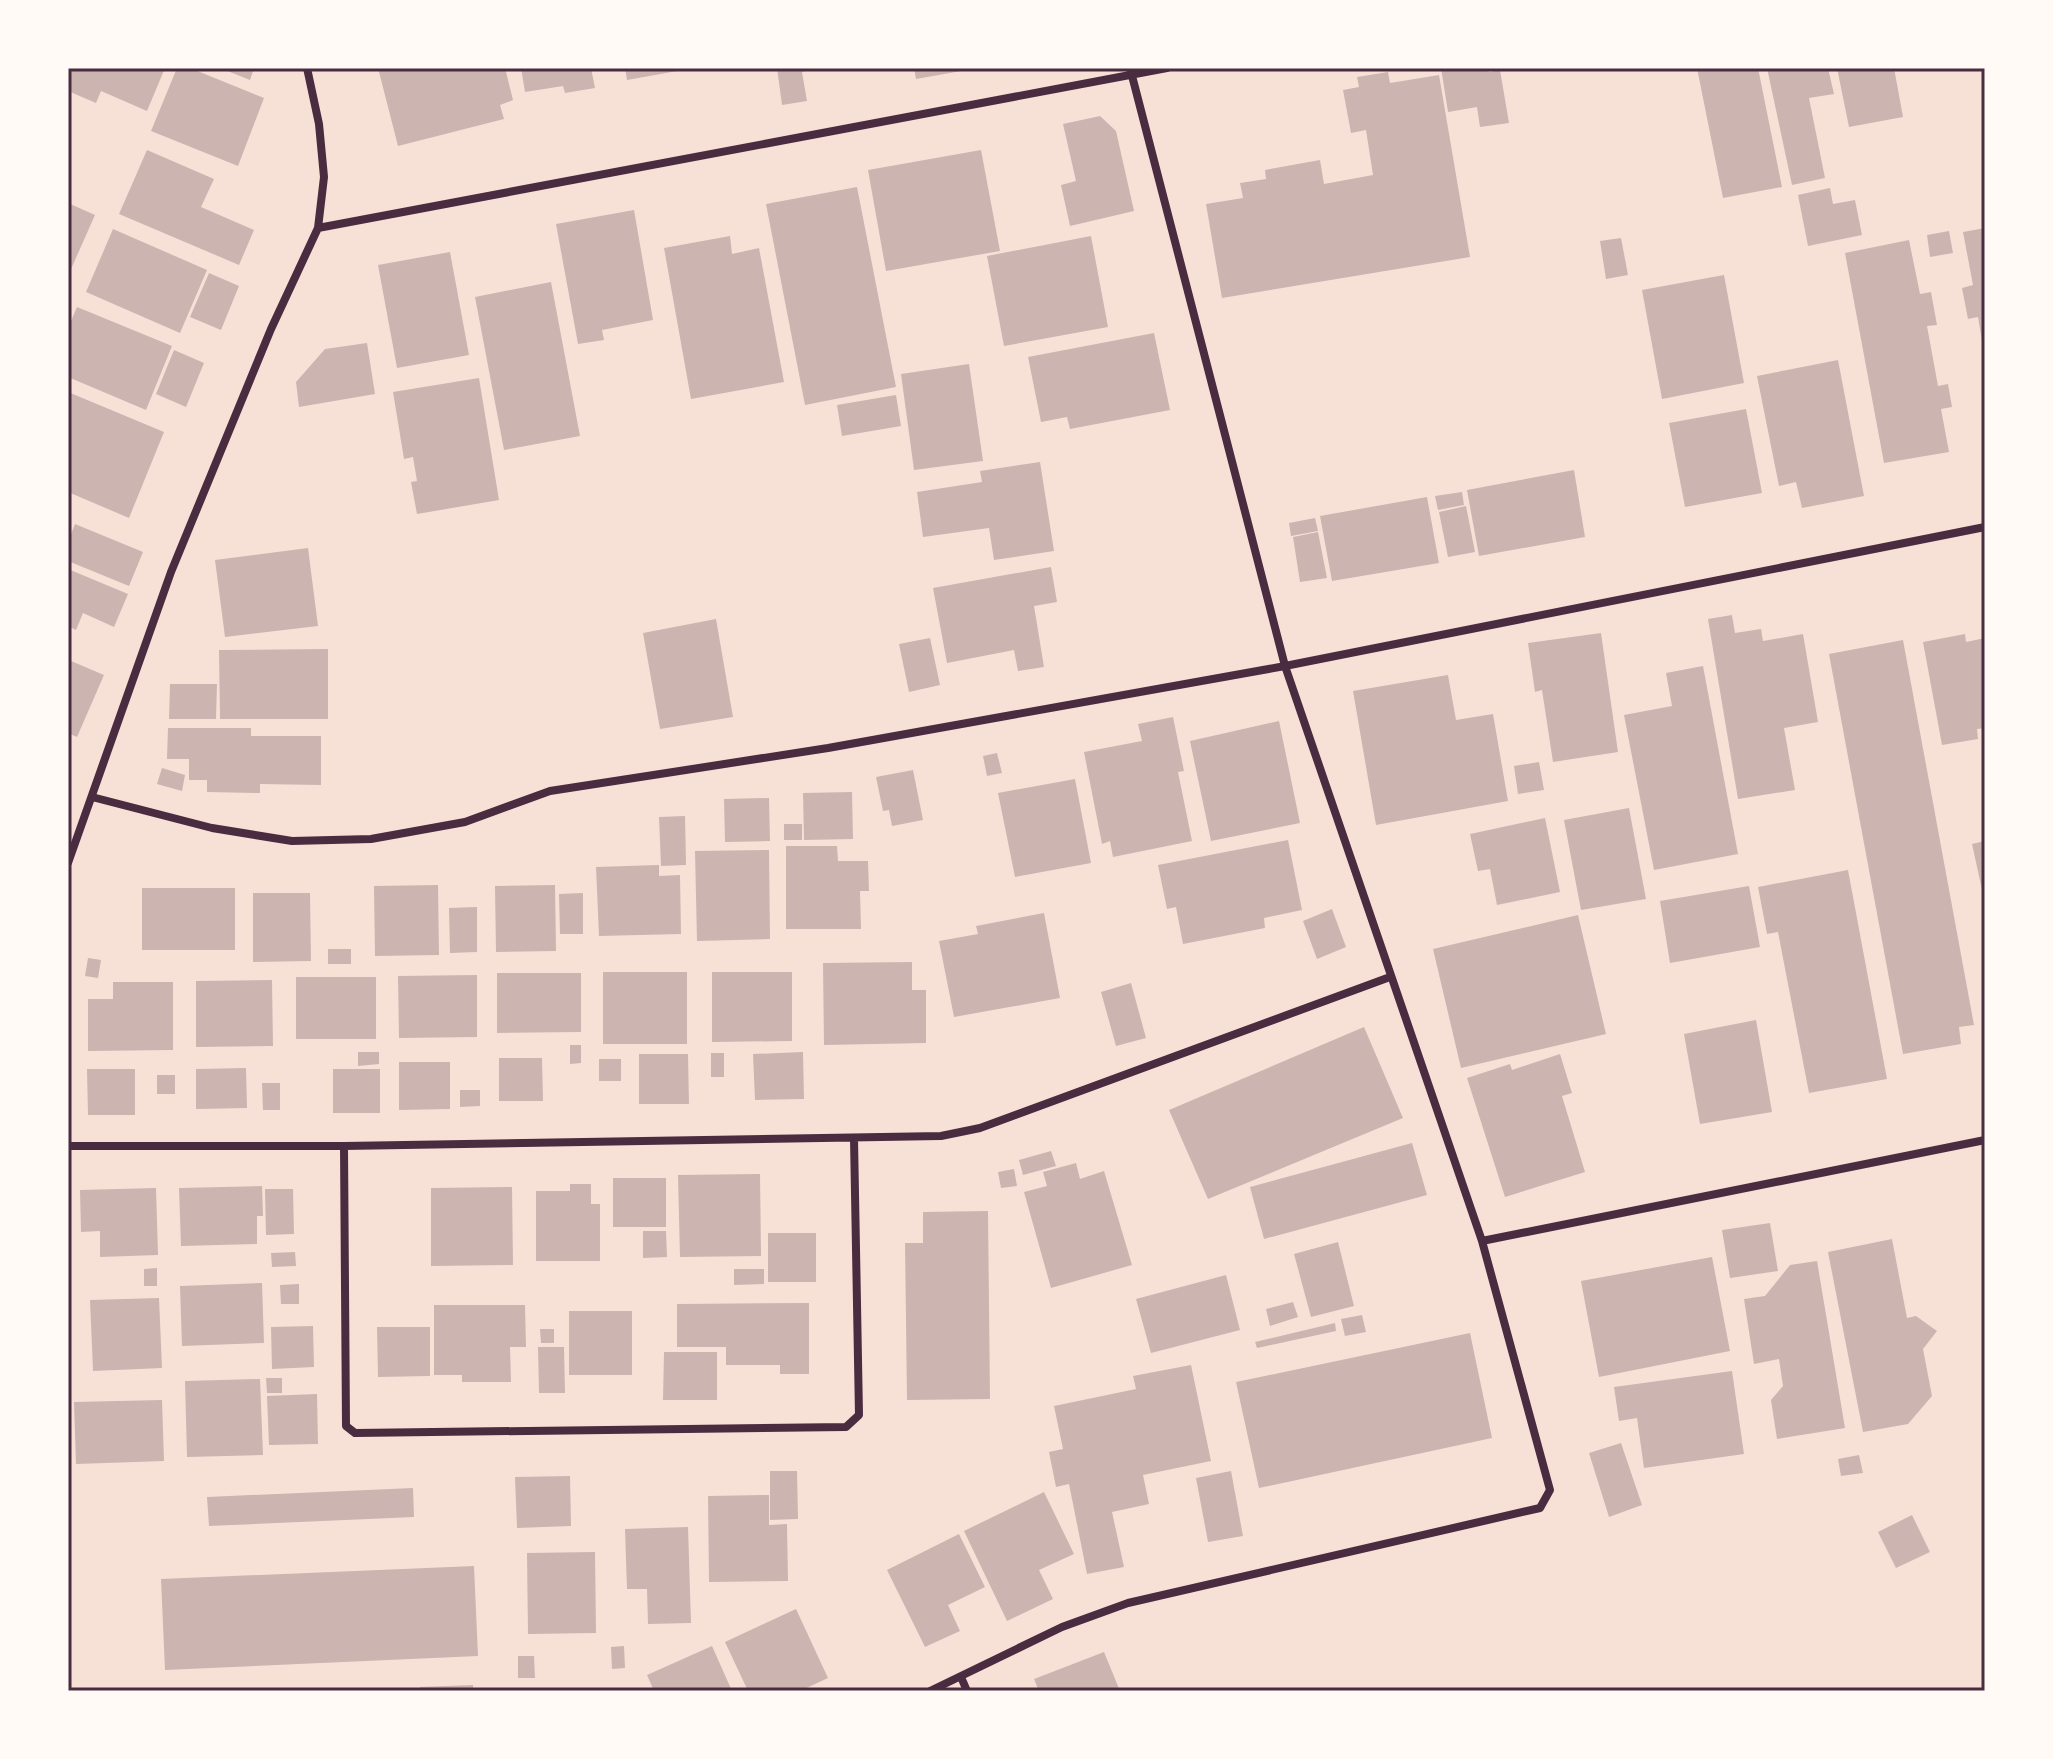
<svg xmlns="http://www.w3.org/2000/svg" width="2053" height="1759" viewBox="0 0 2053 1759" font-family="Inter,sans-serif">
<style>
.building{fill:#ccb4b1}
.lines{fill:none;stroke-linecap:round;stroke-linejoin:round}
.minor{stroke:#4a2c40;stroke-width:8}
.neatline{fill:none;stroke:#4a2c40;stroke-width:3}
</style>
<rect width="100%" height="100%" fill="#f7e1d7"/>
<path class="building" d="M68,68h97l-18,43 -46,-20 -5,12 -28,-12z
M177,68h13l74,30 -26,68 -87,-35z
M220,68h34l-4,12z
M378,68h127l8,32 -13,5 4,14 -106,27z
M521,68h70l4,20 -30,5 -2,-7 -38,6z
M625,68h58v2l-56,10z
M777,68h38l-13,4 5,29 -25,4z
M914,68h53v2l-51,9z
M1441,68h47l1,4 11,-2 9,53 -29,4 -3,-20 -29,5z
M1697,68h61l24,119 -59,11z
M1767,68h61l6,26 -25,4 16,80 -33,7z
M1837,68h57l9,49 -54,10z
M1388,72l2,11 49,-8 31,182 -248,41 -16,-94 37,-6 -3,-15 26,-4 -1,-9 55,-10 4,24 49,-9 -7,-45 -15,3 -8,-43 16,-3 -2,-10z
M1100,116l16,15 18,80 -64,15 -9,-41 15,-4 -13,-57z
M147,150l67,29 -13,28 53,23 -15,35 -120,-51z
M981,150l19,101 -114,20 -18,-101z
M857,187l39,200 -91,18 -39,-201z
M1830,188l3,16 22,-4 7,35 -54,11 -10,-51z
M68,203l27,12 -27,61z
M634,210l19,110 -51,10 2,10 -26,4 -22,-120z
M1985,228v119h-2l-5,-30 -10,2 -6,-31 11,-3 -10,-53z
M113,229l94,41 -27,63 -94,-41z
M1949,231l4,22 -23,4 -3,-22z
M730,236l2,18 27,-6 25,134 -93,17 -27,-151z
M1091,236l17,91 -104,19 -17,-90z
M1621,238l7,37 -22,4 -6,-38z
M1909,240l11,54 11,-2 6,33 -10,1 11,60 10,-2 4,23 -11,2 8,43 -65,11 -39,-210z
M450,252l19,103 -72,13 -19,-103z
M209,273l30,13 -18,44 -31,-13z
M1724,275l20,108 -82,16 -20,-109z
M551,282l29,154 -76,14 -29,-153z
M77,307l95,39 -26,64 -78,-33v-49z
M1154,333l16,77 -100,19 -3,-12 -26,5 -13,-65z
M367,343l8,51 -76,13 -3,-25 29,-33z
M174,350l30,13 -18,44 -30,-13z
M1838,360l26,136 -62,12 -6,-26 -17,4 -22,-110z
M969,364l14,97 -69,9 -13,-96z
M479,378l20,122 -82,14 -6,-32 6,-1 -4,-24 -9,2 -11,-67z
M68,392l96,40 -35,86 -61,-26z
M896,395l5,31 -59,10 -5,-31z
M1746,409l16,84 -77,14 -16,-84z
M1040,462l14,89 -60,9 -5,-32 -66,9 -6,-45 65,-10 -2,-11z
M1574,470l11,67 -106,19 -12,-66z
M1462,492l2,13 -26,5 -3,-14z
M1427,497l12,66 -107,18 -12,-65z
M1466,506l9,46 -27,5 -9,-45z
M1315,518l3,13 -27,5 -2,-13z
M75,524l68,28 -14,34 -61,-25v-19z
M1318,532l9,46 -27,4 -7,-45z
M308,548l10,78 -93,11 -10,-77z
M1051,567l6,35 -23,4 10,61 -26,4 -4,-21 -67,13 -14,-75z
M68,569l60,25 -14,33 -31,-14 -7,17 -8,-4z
M1732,615l3,18 26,-4 2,12 40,-7 15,88 -34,6 11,62 -57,9 -30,-180z
M716,619l17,98 -73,12 -17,-96z
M1601,633l17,119 -65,10 -11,-72 -7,2 -7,-49z
M1965,634l1,8 19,-4v90l-8,1 1,10 -36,6 -19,-103z
M930,638l10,47 -31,7 -10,-48z
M1903,640l71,385 -15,2 2,17 -58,10 -74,-400z
M328,649v70h-108l-1,-69z
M71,661l33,14 -27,62 -9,-4v-63z
M1703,666l35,188 -84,16 -30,-155 48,-9 -6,-33z
M1448,675l8,45 37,-6 15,87 -132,24 -23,-134z
M170,684h47l-1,35h-47z
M1173,717l11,54 -6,1 14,69 -79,16 -3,-16 -8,3 -18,-92 58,-11 -4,-17z
M1279,721l21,102 -89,18 -21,-100z
M168,728h83v8h70v49l-61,-1v9l-53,-1v-12h-18v-21h-22z
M997,753l5,20 -15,3 -4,-20z
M1539,762l5,28 -26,4 -4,-28z
M162,768l23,7 -3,16 -25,-7z
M913,770l10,50 -31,6 -3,-16 -6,1 -7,-34z
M1075,779l16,84 -76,14 -17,-84z
M852,792l1,47 -49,1 -1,-47z
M769,798l1,43 -45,1 -1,-43z
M1629,808l17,91 -65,11 -17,-90z
M685,816l1,49 -25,1 -2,-49z
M1545,818l15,74 -63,13 -7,-36 -12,2 -8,-37z
M784,824h18v16h-18z
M1288,840l14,70 -38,8 1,10 -82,16 -7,-37 -9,2 -9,-44z
M1985,841v58h-1l-12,-55z
M786,846h51l1,15h30l1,30h-9l1,38h-75z
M769,850l1,89 -73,2 -2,-90z
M659,865v11l21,-1 1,59 -82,2 -3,-69z
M1848,870l39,209 -78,14 -31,-161 -11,2 -9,-47z
M438,885l1,70 -64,1 -1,-70z
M555,885l1,66 -60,1 -1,-66z
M1749,886l11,61 -90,16 -10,-62z
M142,888h93v62h-93z
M253,893h57l1,68 -58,1z
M583,893v41h-23l-1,-40z
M477,907v45l-27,1 -1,-45z
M1332,909l14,38 -29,12 -14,-38z
M1044,913l16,85 -106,19 -15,-76 39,-7 -2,-8z
M1578,915l28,119 -145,34 -28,-119z
M328,949h23v15h-23z
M88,958l13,2 -3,18 -13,-2z
M912,962v28h14v53l-102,2 -1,-82z
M603,972h84v72h-84z
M712,972h80v69l-80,1z
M497,973h84v59l-84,1z
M477,975v62l-78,1 -1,-62z
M296,977h80v62h-80z
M272,980l1,66 -77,1v-66z
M113,982h60v68l-85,1v-52h25z
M1131,983l15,55 -30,8 -15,-54z
M1756,1020l16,92 -72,12 -16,-90z
M1364,1027l39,91 -195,81 -39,-89z
M570,1045h11v18l-11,1z
M358,1052h21v12l-21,2z
M803,1052l1,47 -49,1 -2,-46z
M711,1053h13v24h-13z
M639,1054h49l1,50h-50z
M1560,1054l12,39 -10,3 23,76 -80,25 -38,-119 43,-14 2,6z
M499,1058h43l1,43h-44z
M599,1059h22v22h-22z
M399,1062h51v47l-51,1z
M246,1068l1,40 -51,1v-40z
M87,1069h48v46h-47z
M333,1069h47v44h-47z
M157,1075h18v19h-18z
M262,1083h18v27h-17z
M460,1090h20v16l-20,1z
M1412,1143l15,52 -163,44 -14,-52z
M1051,1151l5,15 -33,9 -4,-15z
M1076,1163l4,16 24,-8 28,94 -81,23 -27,-96 23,-6 -4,-14z
M1014,1169l3,17 -16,2 -3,-16z
M760,1174l1,82 -81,1 -2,-82z
M613,1178h53v49h-53z
M570,1184h21v20h9v57h-64v-70h34z
M262,1186l1,30h-6v28l-76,2 -2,-58z
M512,1187l1,78 -82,1v-78z
M156,1188l2,67 -58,2v-26l-19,1 -1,-42z
M265,1189h28l1,45 -28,1z
M988,1211l2,188 -83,1 -2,-157h18v-31z
M1770,1223l8,48 -48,7 -8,-48z
M643,1231h23l1,26 -24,1z
M768,1233h48v49h-48z
M1892,1239l15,79 9,-2 21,15 -14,18 9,47 -24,28 -45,8 -35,-180z
M1338,1242l16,64 -43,11 -17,-63z
M295,1252l1,14 -24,1 -1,-14z
M1712,1257l18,94 -131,26 -18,-96z
M1817,1261l28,167 -68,11 -6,-39 12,-14 -4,-27 -25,5 -10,-65 21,-3 25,-31z
M157,1268v18h-13v-17z
M734,1269h30v15l-30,1z
M1226,1275l14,55 -89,23 -15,-54z
M262,1283l2,60 -82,3 -2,-60z
M299,1284v20h-18l-1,-19z
M159,1298l3,70 -69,3 -3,-71z
M1293,1302l5,15 -28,9 -4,-17z
M809,1303v71h-29v-9h-54v-18h-49v-43z
M434,1305h91l1,42h-16l1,35h-49v-7h-28z
M569,1311h63v64h-63z
M1362,1315l4,17 -21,4 -4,-17z
M1335,1323l1,8 -79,17 -2,-6z
M313,1326l1,41 -42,2 -1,-42z
M377,1327h53v49l-52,1z
M540,1329h14v14h-13z
M1470,1333l22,105 -233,50 -23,-106z
M538,1347h26l1,46h-26z
M664,1352h53v48h-54z
M1191,1365l20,96 -68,14 6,29 -37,8 12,55 -37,7 -18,-90 -13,3 -7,-35 14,-3 -9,-43 82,-17 -3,-13z
M1732,1371l12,83 -100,14 -7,-50 -18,3 -5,-34z
M266,1378h16v15h-15z
M260,1379l3,76 -76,2 -2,-76z
M317,1394l1,50 -49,1 -2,-49z
M162,1400l2,61 -88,3 -2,-62z
M1621,1443l21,62 -33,12 -20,-64z
M1859,1455l4,18 -22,3 -3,-17z
M770,1471h27l1,48 -28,1z
M1231,1471l12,65 -35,6 -12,-64z
M570,1476l1,50 -54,2 -2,-51z
M413,1488l1,29 -205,9 -2,-29z
M1044,1492l30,62 -35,16 14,29 -46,22 -43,-90z
M769,1495v30l18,-1 1,57 -79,1 -1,-86z
M1912,1515l18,37 -34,16 -18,-36z
M688,1527l3,96 -43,1 -1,-35h-20l-2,-60z
M959,1534l26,53 -37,18 12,26 -35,16 -38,-77z
M595,1552l1,81 -68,1 -1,-81z
M474,1566l4,90 -313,14 -4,-91z
M796,1609l32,69 -28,13h-52l-23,-49z
M624,1646l1,22 -13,1 -1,-22z
M712,1646l20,45h-78l-7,-16z
M1104,1652l16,39h-81l-5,-12z
M518,1656h16l1,22h-17z
M473,1685v6h-53v-4z"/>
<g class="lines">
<path class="minor" d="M318,228l849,-160
M92,797l120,31 80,13 79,-2 94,-17 85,-31 278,-43 457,-82 700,-139
M68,863l103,-291 100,-243 47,-101 6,-51 -5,-53 -12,-56
M68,1146h276l597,-10 39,-8 410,-151
M344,1146l2,280 9,7 491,-6 13,-12 -5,-277
M1482,1241l503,-101
M961,1677l6,14
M930,1691l132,-64 66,-24 412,-95 10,-18 -68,-249 -197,-575 -155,-598"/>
</g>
<rect width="2053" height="1759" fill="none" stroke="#fffaf5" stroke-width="140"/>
<rect x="70" y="70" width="1913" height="1619" class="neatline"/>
</svg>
